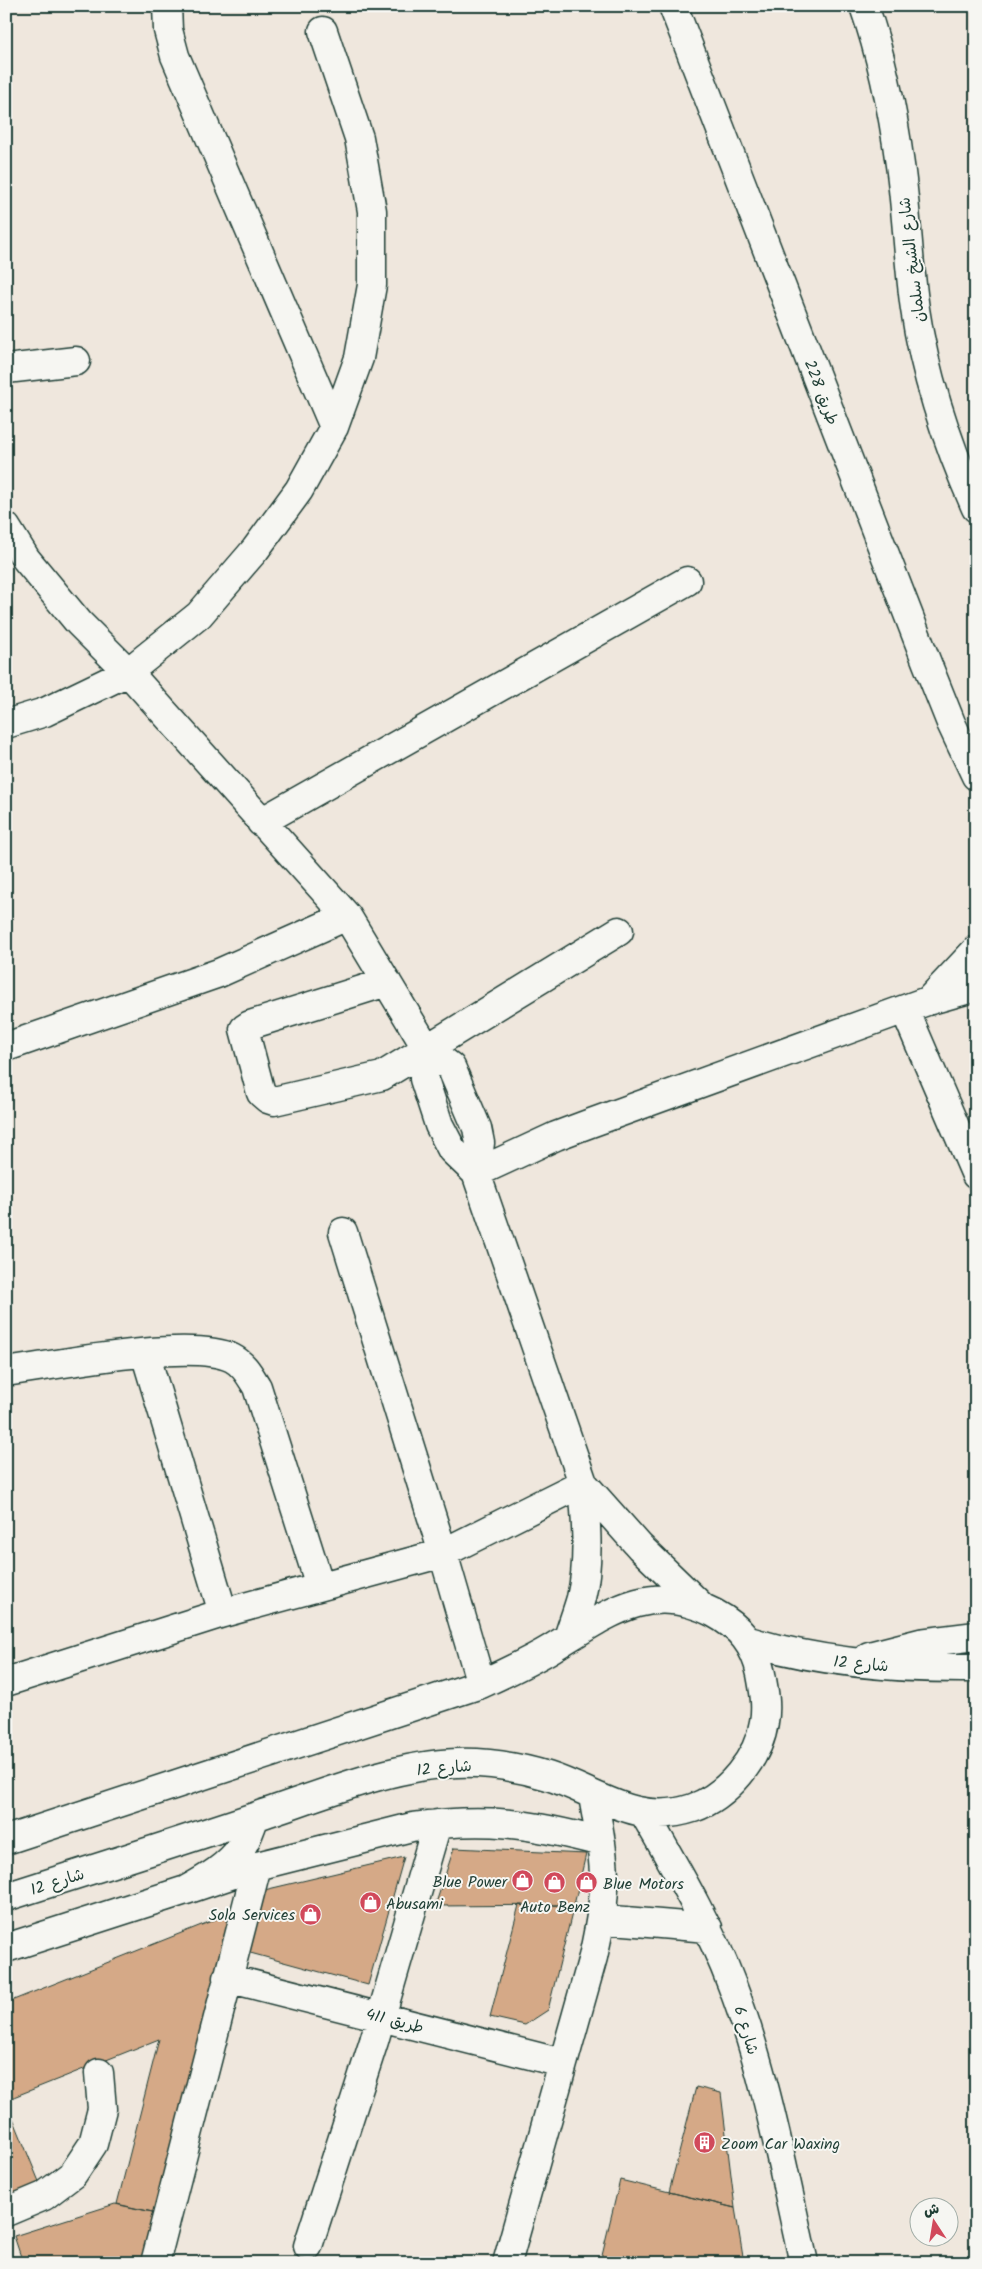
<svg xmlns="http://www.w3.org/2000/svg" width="982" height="2269" viewBox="0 0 982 2269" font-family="Kalam,'Playpen Sans Arabic',sans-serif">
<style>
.building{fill:#d5a987;stroke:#1f3d34}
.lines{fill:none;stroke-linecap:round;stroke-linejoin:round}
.minor-casing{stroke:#1f3d34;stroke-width:31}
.major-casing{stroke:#1f3d34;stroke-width:31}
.minor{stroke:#f6f6f2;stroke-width:28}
.major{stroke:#f6f6f2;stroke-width:28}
.labels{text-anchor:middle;stroke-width:4;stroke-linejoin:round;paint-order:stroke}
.street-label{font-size:16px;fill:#1f3d34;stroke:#f6f6f2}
.poi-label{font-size:16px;fill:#1f3d34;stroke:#f6f6f2;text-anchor:start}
</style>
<rect width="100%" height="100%" fill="#efe7dd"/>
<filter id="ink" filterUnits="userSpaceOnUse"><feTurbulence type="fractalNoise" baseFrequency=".02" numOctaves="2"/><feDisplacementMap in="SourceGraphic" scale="10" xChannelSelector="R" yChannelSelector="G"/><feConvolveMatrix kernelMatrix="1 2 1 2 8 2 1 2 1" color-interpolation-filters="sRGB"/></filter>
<g filter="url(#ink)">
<path class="building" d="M454,1848l132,6 -12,51 -139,1z
M404,1857l-36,128 -125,-34 17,-60z
M519,1905h55l-26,105 -23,15 -35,-8z
M234,1912l-77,301 -40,-9 42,-165 -153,61v-97z
M696,2087l25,6 14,115 -66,-16z
M6,2101l34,83 -34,13z
M620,2180l115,28 9,55h-144z
M115,2204l42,9 -12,50h-122l-9,-27z"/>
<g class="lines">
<defs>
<path id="minor" d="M167,6l1,24 7,26 159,371
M673,6l254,657 24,60 25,53
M6,369l70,-8
M6,527l20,32 53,64 49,49 219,244 80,133 24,18 26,61 3,15 -4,30 107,310c3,38 7,78 -2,115 -4,14 -9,27 -13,40
M6,724l39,-12 83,-40 71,-57 56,-65 44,-60 35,-63 25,-69 13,-73v-74l-13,-73 -36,-107
M261,822l426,-241
M387,982l-137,43 -6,4 17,64 7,6 6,2 108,-25 237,-145
M930,999l46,-49
M905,1010l71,165
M6,1047l213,-74 128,-57
M427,1049l-3,30 15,46 13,25 24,23
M476,1173l80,-37 32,-12 339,-123 49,-14
M343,1232l100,321 38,131
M145,1353l78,260
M6,1372c49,-7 186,-34 226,-14 12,6 18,18 25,29l63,199
M583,1483l57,64 61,59
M749,1641c73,22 150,28 227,27
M869,1656l51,-13 56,-7
M6,1682l217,-69 220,-60 140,-70
M644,1813c32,56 65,111 88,172 34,89 51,185 72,278
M6,1840l475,-156c24,-11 48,-22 71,-36 54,-33 98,-69 162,-35 26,14 41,32 47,61 3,16 6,32 3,48 -5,36 -37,74 -71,86 -57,19 -95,-16 -145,-32 -29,-9 -60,-14 -91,-13 -65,2 -139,33 -200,53 -83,28 -167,54 -251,81
M186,1890l71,-24 155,-39c74,-10 117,-4 189,15
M601,1919l107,9
M6,1948l180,-58c20,-11 43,-24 56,-44 6,-8 9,-20 13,-29
M227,1978l335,85
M6,2212l38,-16 29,-22 20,-30 9,-35 -3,-36
M308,2246l66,-205 63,-217
M155,2263l102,-397
M507,2263l86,-306c5,-23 10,-45 11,-69 1,-31 -6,-62 -11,-92"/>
<path id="major" d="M864,6c18,51 29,106 36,159 7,48 8,96 15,144 10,68 33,136 61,199"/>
</defs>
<use href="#minor" class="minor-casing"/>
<use href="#major" class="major-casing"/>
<use href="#minor" class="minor"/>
<use href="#major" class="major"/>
</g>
</g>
<defs>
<symbol id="shop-disc" viewBox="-11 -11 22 22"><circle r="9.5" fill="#d1495b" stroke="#f6f6f2"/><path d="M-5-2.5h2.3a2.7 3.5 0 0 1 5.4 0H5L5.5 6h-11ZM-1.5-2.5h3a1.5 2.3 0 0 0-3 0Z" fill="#fff"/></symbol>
<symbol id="building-disc" viewBox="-11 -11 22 22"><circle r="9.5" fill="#d1495b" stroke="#f6f6f2"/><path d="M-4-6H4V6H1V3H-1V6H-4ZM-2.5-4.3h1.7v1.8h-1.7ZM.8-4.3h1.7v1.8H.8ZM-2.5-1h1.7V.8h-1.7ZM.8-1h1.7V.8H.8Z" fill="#fff"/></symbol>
</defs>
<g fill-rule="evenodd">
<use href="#shop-disc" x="510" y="1868" width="25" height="25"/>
<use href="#shop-disc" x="542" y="1870" width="25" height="25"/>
<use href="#shop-disc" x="574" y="1870" width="25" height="25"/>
<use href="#shop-disc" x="358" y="1890" width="25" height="25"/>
<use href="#shop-disc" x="298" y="1902" width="25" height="25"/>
<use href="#building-disc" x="692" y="2130" width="25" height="25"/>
</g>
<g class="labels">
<g class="street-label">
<text transform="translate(911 260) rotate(-97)" y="6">شارع الشيخ سلمان</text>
<text transform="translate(822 392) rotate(69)" y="6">طريق 228</text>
<text transform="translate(861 1663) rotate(5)" y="6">شارع 12</text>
<text transform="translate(444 1767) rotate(-5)" y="6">شارع 12</text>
<text transform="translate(57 1881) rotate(-18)" y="6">شارع 12</text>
<text transform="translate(395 2020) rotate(14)" y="6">طريق 411</text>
<text transform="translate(747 2030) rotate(73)" y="6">شارع 6</text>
</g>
<g class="poi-label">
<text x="507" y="1887" text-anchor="end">Blue Power</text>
<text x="603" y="1889">Blue Motors</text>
<text x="386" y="1909">Abusami</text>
<text x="555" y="1912" text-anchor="middle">Auto Benz</text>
<text x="295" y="1920" text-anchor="end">Sola Services</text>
<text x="721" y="2149">Zoom Car Waxing</text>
</g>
</g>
<rect width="982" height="2269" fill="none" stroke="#f6f6f2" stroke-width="25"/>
<rect x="12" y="12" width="957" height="2244" fill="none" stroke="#1f3d34" stroke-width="2" filter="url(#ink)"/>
<g transform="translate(934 2222) rotate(348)"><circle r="24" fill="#f6f6f2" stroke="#a0aca6"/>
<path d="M0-4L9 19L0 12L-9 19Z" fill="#d1495b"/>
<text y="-8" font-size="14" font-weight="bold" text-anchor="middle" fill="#1f3d34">ش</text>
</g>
</svg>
